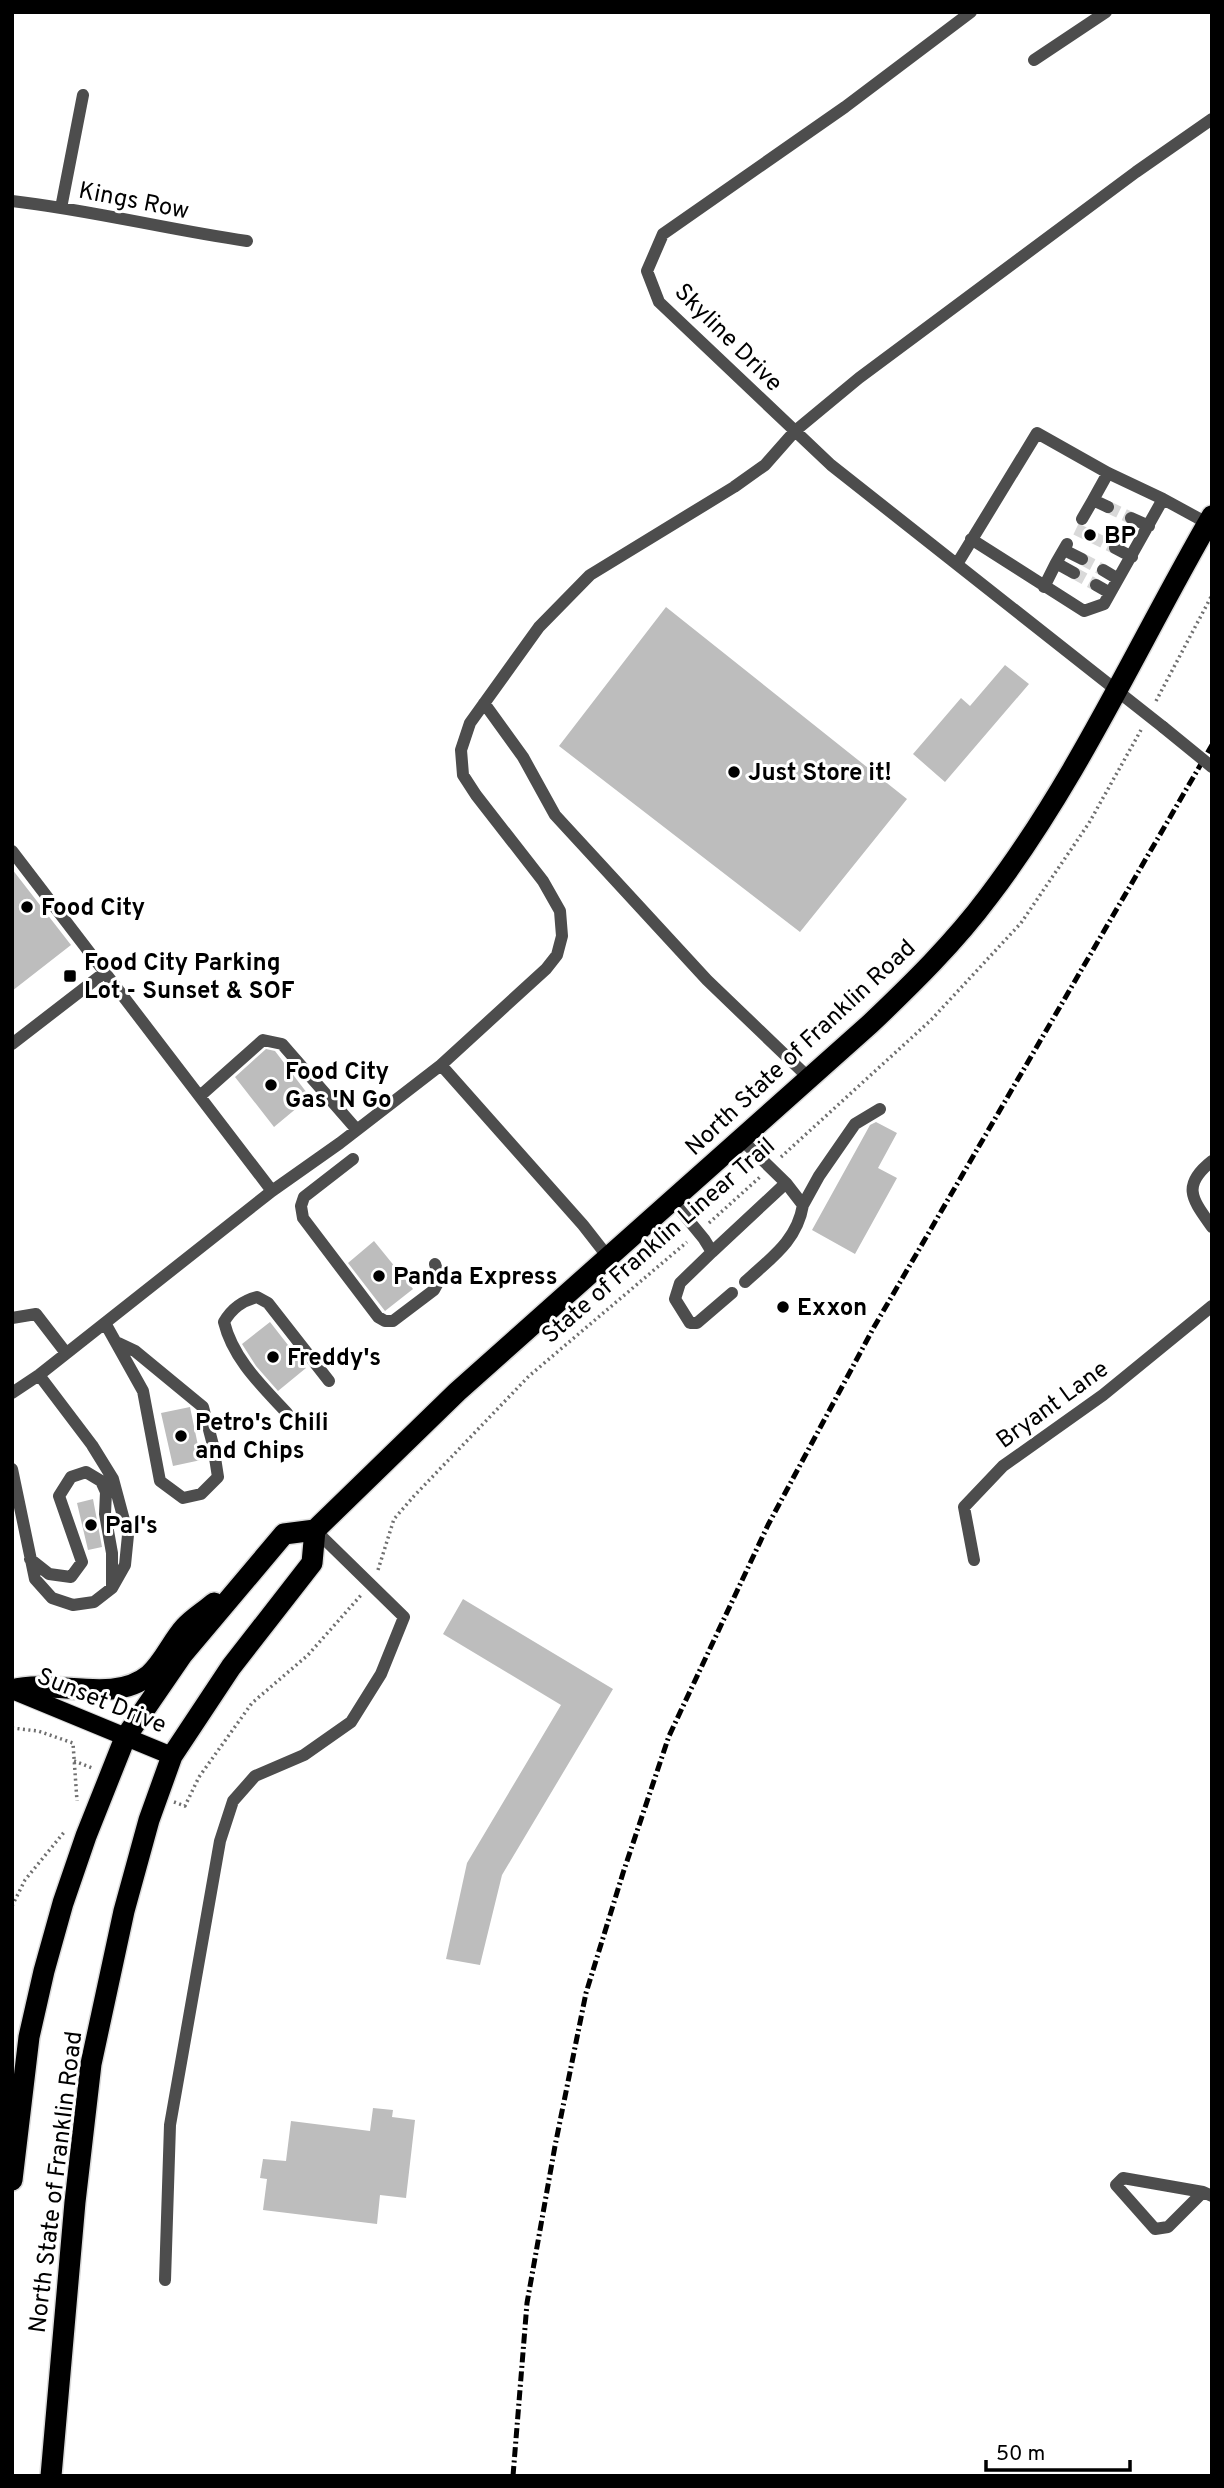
<svg xmlns="http://www.w3.org/2000/svg" width="1224" height="2488" viewBox="0 0 1224 2488" font-family="Overpass,sans-serif">
<style>
.building{fill:#bdbdbd}
.lines{fill:none;stroke-linecap:round;stroke-linejoin:round}
.minor-tunnel{stroke:#d9d9d9;stroke-width:12;stroke-dasharray:12 6;stroke-linecap:butt}
.major-casing{stroke:#dbdbdb;stroke-width:20}
.highway-casing{stroke:#dbdbdb;stroke-width:24}
.path{stroke:#6f6f6f;stroke-width:3.5;stroke-dasharray:2 3.5;stroke-linecap:butt}
.minor{stroke:#4d4d4d;stroke-width:12}
.major{stroke:#000;stroke-width:18}
.highway{stroke:#000;stroke-width:21}
.rail{stroke:#000;stroke-width:5;stroke-dasharray:10 3.5 2 3.5;stroke-linecap:butt}
.minor-bridge{stroke:#4d4d4d;stroke-width:12}
.poi-dot{fill:#000;stroke:#fff;stroke-width:2.5}
.labels{text-anchor:middle;stroke-width:6;stroke-linejoin:round;paint-order:stroke}
.street-label{font-size:24px;fill:#000;stroke:#fff}
.poi-label{font-size:24px;font-weight:bold;fill:#000;stroke:#fff;text-anchor:start}
</style>
<rect width="100%" height="100%" fill="#fff"/>
<path class="building" d="M666,607l241,192 -107,133 -241,-186z
M1005,665l24,19 -84,98 -32,-28 48,-56 9,8z
M12,869l59,76 -59,46z
M266,1049l9,2 35,46 -36,30 -39,-50z
M876,1122l21,11 -19,35 19,10 -42,76 -43,-24 58,-105z
M374,1241l39,48 -28,22 -37,-48z
M270,1322l36,46 -28,23 -22,-25 -14,-22z
M190,1407l11,53 -28,6 -12,-53z
M93,1499l9,48 -14,3 -11,-47z
M463,1599l150,90 -111,186 -22,90 -34,-6 21,-96 94,-158 -118,-71z
M373,2108l20,2 -1,7 23,3 -9,78 -26,-3 -3,29 -114,-14 4,-31 -7,-1 3,-19 23,2 5,-40 79,10z"/>
<g class="lines">
<path class="minor-tunnel" d="M1108,507l23,11
M1076,529l39,19
M1082,559l21,11
M1074,573l22,12"/>
<defs>
<path id="major" d="M12,1690l160,66"/>
<path id="highway" d="M12,1690c42,-12 101,15 137,-15 15,-13 23,-34 36,-48 8,-9 20,-16 29,-24
M12,2180l17,-143 15,-66 19,-68 23,-67 39,-98 57,-83 102,-121 31,-4 142,-138 413,-368c42,-40 84,-81 119,-128 89,-117 150,-254 223,-380
M51,2476l24,-274 16,-138 33,-153 25,-91 23,-64 59,-89 81,-104 3,-33"/>
</defs>
<use href="#major" class="major-casing"/>
<use href="#highway" class="highway-casing"/>
<path class="path" d="M1156,701l56,-106
M781,1157l150,-137 90,-97 68,-100 52,-93
M709,1223l51,-46
M378,1570l16,-51 20,-23 115,-120 158,-134
M12,1728l26,3 35,12 4,58
M74,1761l18,7
M174,1802l11,4 14,-29 53,-74 56,-48 54,-61
M12,1906l13,-26 40,-49"/>
<path class="minor" d="M971,12l-126,95 -182,127 -16,37 12,31 172,163 332,262
M1034,60l72,-48
M12,201c79,9 157,29 235,40
M61,208l22,-113
M1093,500l15,-27
M1131,518l18,8
M1082,519l11,-19 15,7
M971,539l113,72 20,-7 59,-105
M1067,544l-11,19 18,10
M1115,548l17,9
M1064,550l18,9
M957,564l80,-131 71,40 55,26 44,24
M1103,570l15,9
M1096,585l14,8
M1044,587l12,-24
M484,703l39,54 32,58 152,165 102,98
M12,851l260,340
M12,1044l92,-71
M441,1065l142,160 25,32
M200,1096l63,-56 19,4 75,86
M740,1138l46,45 17,22c-6,36 -32,53 -58,77
M353,1159l-49,38 -3,9 2,12 75,99 7,4h8l41,-31 6,-11 -5,-15
M1212,1161c-32,25 -19,39 0,66
M672,1200l32,39 8,13 -32,31 -5,16 15,24h7l35,-30
M803,1205l16,-29 36,-52 25,-15
M712,1252l74,-69
M12,1318l24,-4 30,39
M105,1323l38,68 17,90 23,17 18,-4 17,-17 -5,-32 -10,-38 -68,-56 -19,-9
M12,1393l27,-18 233,-184 68,-48 101,-78 105,-96 11,-14 5,-19 -2,-25 -17,-30 -67,-86 -13,-20 -2,-25 9,-27 69,-96 51,-52 144,-88 31,-22 30,-34 64,-53 277,-206 76,-53
M287,1413c-25,-27 -54,-54 -63,-91 8,-14 18,-21 33,-25l11,6 61,78
M12,1469l23,110 17,19 21,7 21,-3 18,-14 13,-23 3,-30 -15,-56 -21,-34 -53,-70
M30,1559l19,15 22,3 11,-15 -23,-66 12,-19 15,-5 15,9 5,11 -1,22 7,39v34
M974,1560l-10,-53 39,-41 100,-71 109,-89
M1203,2192l-35,35 -13,2 -39,-44 7,-7 80,14 9,4
M165,2280l5,-155 50,-284 13,-40 22,-25 49,-21 47,-33 30,-48 23,-57 -89,-87"/>
<use href="#major" class="major"/>
<use href="#highway" class="highway"/>
<path class="rail" d="M513,2476l14,-173 28,-157 31,-153 37,-120 46,-137 99,-211 106,-198 338,-582"/>
<path class="minor-bridge" d="M1163,727l49,40"/>
</g>
<g class="poi-dot">
<circle cx="1090" cy="535" r="7"/>
<circle cx="734" cy="772" r="7"/>
<circle cx="27" cy="907" r="7"/>
<rect x="63" y="969" width="14" height="14" rx="3.5"/>
<circle cx="271" cy="1085" r="7"/>
<circle cx="379" cy="1276" r="7"/>
<circle cx="783" cy="1307" r="7"/>
<circle cx="273" cy="1357" r="7"/>
<circle cx="181" cy="1436" r="7"/>
<circle cx="91" cy="1525" r="7"/>
</g>
<g class="labels">
<g class="street-label">
<text transform="translate(134 200) rotate(11)" y="8">Kings Row</text>
<text transform="translate(729 337) rotate(45)" y="8">Skyline Drive</text>
<text transform="translate(800 1047) rotate(-43)" y="8">North State of Franklin Road</text>
<text transform="translate(658 1240) rotate(-41)" y="8">State of Franklin Linear Trail</text>
<text transform="translate(1052 1404) rotate(-36)" y="8">Bryant Lane</text>
<text transform="translate(102 1700) rotate(22)" y="8">Sunset Drive</text>
<text transform="translate(55 2182) rotate(-83)" y="8">North State of Franklin Road</text>
</g>
<g class="poi-label">
<text x="1104" y="543">BP</text>
<text x="748" y="780">Just Store it!</text>
<text x="41" y="915">Food City</text>
<text x="84" y="970">Food City Parking<tspan x="84" dy="28">Lot - Sunset &amp; SOF</tspan></text>
<text x="285" y="1079">Food City<tspan x="285" dy="28">Gas 'N Go</tspan></text>
<text x="393" y="1284">Panda Express</text>
<text x="797" y="1315">Exxon</text>
<text x="287" y="1365">Freddy's</text>
<text x="195" y="1430">Petro's Chili<tspan x="195" dy="28">and Chips</tspan></text>
<text x="105" y="1533">Pal's</text>
</g>
</g>
<rect width="1224" height="2488" fill="none" stroke="#000000" stroke-width="28"/>
<path d="M986 2460v10h144v-10" fill="none" stroke="#000000" stroke-width="3.5"/>
<text x="996" y="2460" font-size="21" fill="#000000" stroke="#ffffff" stroke-width="5" paint-order="stroke">50 m</text>
</svg>
